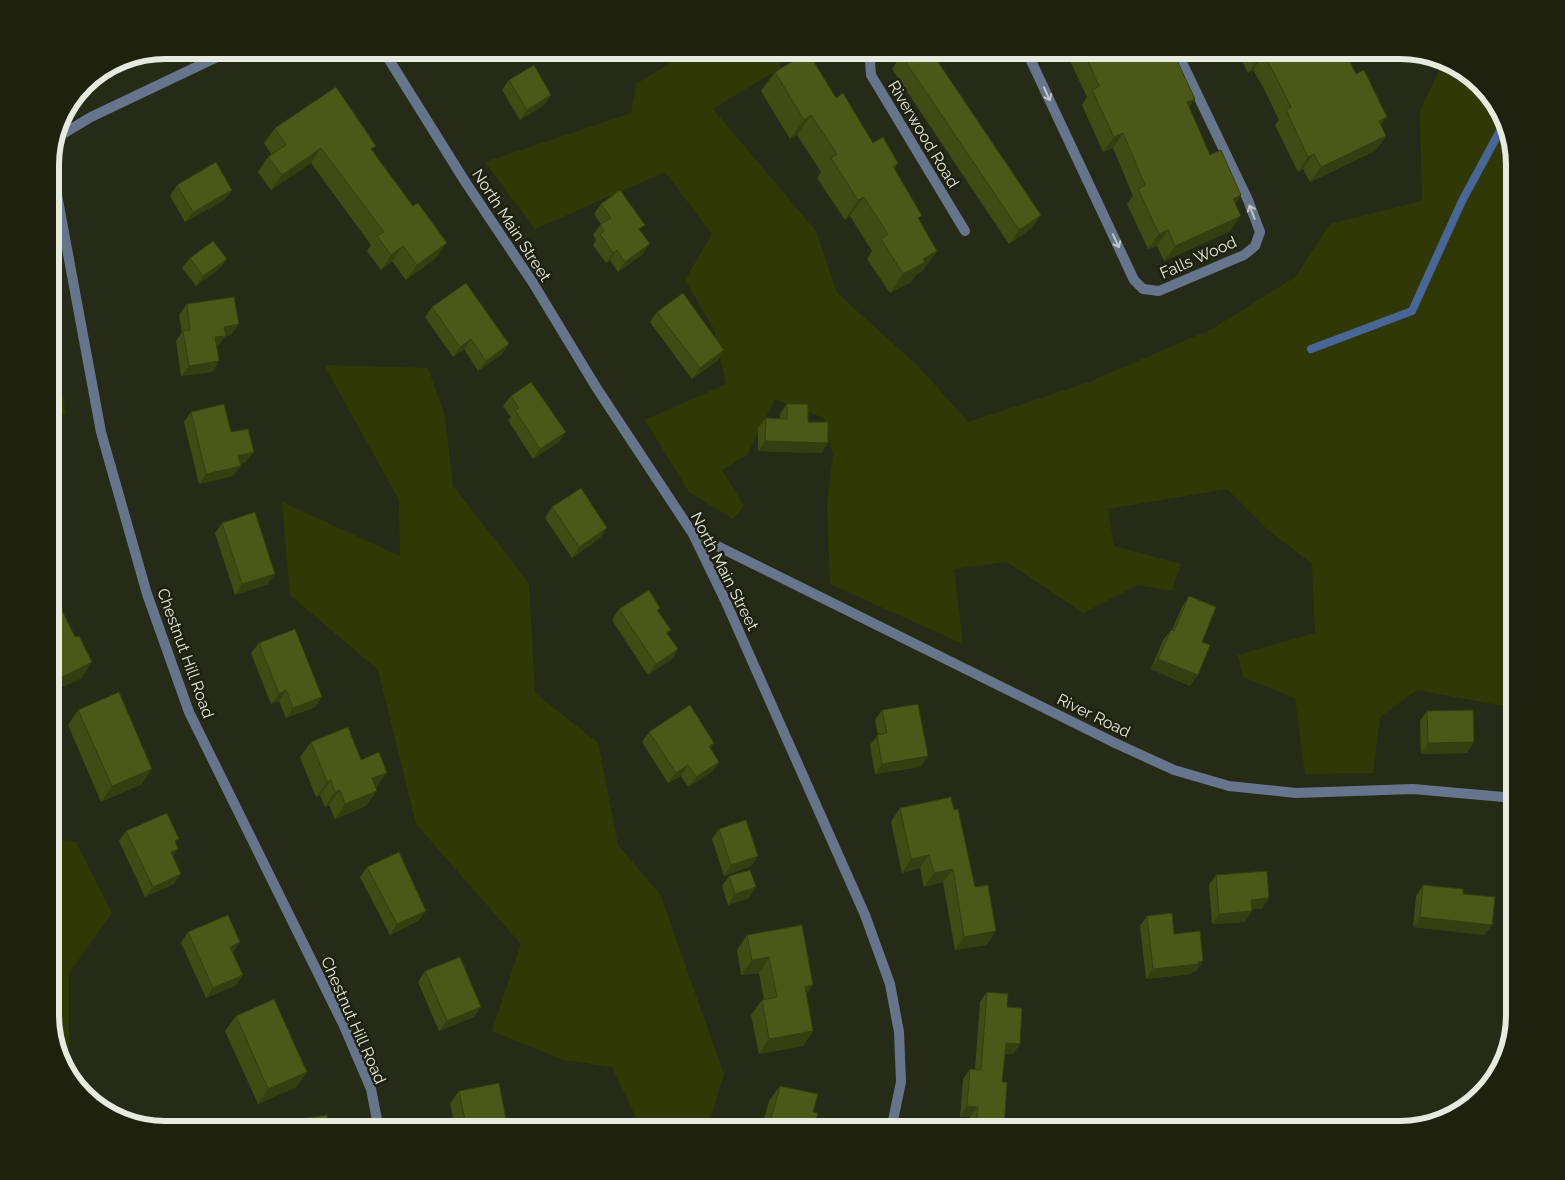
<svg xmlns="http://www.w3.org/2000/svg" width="1565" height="1180" viewBox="0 0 1565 1180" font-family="Raleway,sans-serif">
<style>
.green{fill:#303906}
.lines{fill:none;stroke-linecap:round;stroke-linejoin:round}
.stream{stroke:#496699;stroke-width:8}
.minor{stroke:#67758c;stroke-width:10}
.tertiary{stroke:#67758c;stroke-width:10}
.wall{fill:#404c14}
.shaded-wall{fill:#343e10}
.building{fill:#4b5817;stroke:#343e10}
.oneway{stroke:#c1c7c5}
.labels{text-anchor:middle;stroke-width:5;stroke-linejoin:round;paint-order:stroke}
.street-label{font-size:16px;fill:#e7eade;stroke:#1d210e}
.rim{fill:none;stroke:#e7eade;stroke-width:6}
</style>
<rect width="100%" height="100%" fill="#262b17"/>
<path class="green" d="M690,50h91l-1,18 -67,41 103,122 21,62 81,73 50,56 121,-40 123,-53 83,-52 35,-53 92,-23 -2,-90 22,-47 28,10 33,40 12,51v543l-98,-18 -37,27 -7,56 -68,1 -10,-76 -52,-21 -5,-22 77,-22 -3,-69 -45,-35 -40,-40 -119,20 6,37 67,18 -9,27 -34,-6 -55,28 -76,-51 -53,7 9,75 -133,-60 -3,-80 6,-49 -9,-37 -49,-19 -28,56 -25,15 22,36 -11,13 -44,-27 -44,-72 81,-36 -12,-55 -29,-49 27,-46 -47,-62 -130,57 -50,-67 146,-49 5,-29z
M50,325l16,89 -16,4z
M324,365l104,3 17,48 8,70 76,97 6,110 63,50 20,102 42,49 64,180 -17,56h-65l-30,-63 -48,-7 -72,-29 29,-87 -105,-120 -38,-154 -88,-75 -8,-93 118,54 -1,-56z
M50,839l26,3 36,71 -43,60v74l-12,1 -7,-26z"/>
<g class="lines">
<path class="stream" d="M1311,349l101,-38 50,-110 40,-74 -2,-17"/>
<path class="minor" d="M877,50l-7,11 1,14 94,156
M1026,50l108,230 9,9 16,2 85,-36 11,-9 5,-14 -12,-32 -72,-150
M50,157l51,275 46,162 42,118 155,314 27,63 8,41
M693,534l422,209 59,27 55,16 67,7 117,-4 102,9"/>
<path class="tertiary" d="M383,50l83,133 67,100 63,104 97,147 32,66 140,315 25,69 9,48 2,50 -10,48
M56,138l35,-21 141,-67"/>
</g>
<path class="wall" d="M608,50h13l-10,6z
M1054,50h107l3,6 31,43 -6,8 21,48 25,49 -5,27 -66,30 -7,-15 -9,3 -21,-45 6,-8 -20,-48 -10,4 -21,-47 5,-8 -15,-32 -9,-15 -7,4z
M1237,50h107l42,86 -11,15 -65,31 -7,-13 -5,3 -23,-47 4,-5 -16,-33 -10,-17 -5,3z
M901,55l131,173 -23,16 -117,-175z
M775,72l61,26 37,45 25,20 -4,6 25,51 18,31 -14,19 -7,5 -5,7 -21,11 -23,-34 5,-8 -22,-35 -5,4 -28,-42 4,-6 -24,-37 -7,4 -29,-48z
M509,80l42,15 -7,10 -24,15 -18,-30z
M275,128l98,23 63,107 -30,22 -14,-19 -11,9 -14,-19 4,-6 -60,-82 -40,27 -13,-18 10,-15 4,-2 -8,-12z
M177,185l55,5 -8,10 -39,22 -15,-26z
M601,204l39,27 3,23 -25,18 -8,-12 -4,3 -13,-18 3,-5 -3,-5 8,-11 -7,-10z
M190,258l37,1 -8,10 -23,17 -14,-18z
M187,304l44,31 -6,1 -7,10h-1l2,15 -7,11 -31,4 -5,-35 6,-9 -3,-17z
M432,307l70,47 -24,17 -14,-22 -11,8 -28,-40z
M657,312l67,38 -7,11 -25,18 -42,-57z
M511,396l55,36 -7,10 -26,17 -25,-39 3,-3 -8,-11z
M787,404l21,18 20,21 -7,10 -63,-2v-23l8,-10h14v-4z
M191,412l40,20 15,30 -6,2 -7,12 -34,8 -15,-62z
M552,507l55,21 -7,10 -28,20 -27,-40z
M222,523l46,61 -33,11 -20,-62z
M1189,596l13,46 -12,44 -39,-17 12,-29 8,-10h1l10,-23z
M660,608l-2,3 13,19 -4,4 11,15 -7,11 -23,15 -36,-55 7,-11z
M259,643l63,54 -7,10 -29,11 -7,-17 -8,3 -20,-51z
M78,710l64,74 -41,18 -33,-77z
M882,710l46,46 -8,11 -45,7 -5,-29 8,-10 -3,-15z
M1427,711l47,31 -7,11 -46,1 -1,-33z
M649,732l65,11 -4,5 9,14 -7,10 -24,15 -7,-11 -13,7 -26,-41z
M311,742l50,18 15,28 -10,18 -31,13 -6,-14 -4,2 -5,-12 -4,2 -16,-40z
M900,808l54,2 21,77 12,58 -32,5 -12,-68 -19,5 -4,-19 -18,5 -11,-51z
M719,829l39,27 -7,10 -27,10 -12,-37z
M126,831l50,12 2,6 -5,7 1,28 -29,13 -26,-56z
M367,867l59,44 -8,10 -28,14 -30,-58z
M1216,875l46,34h-10l-7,13 -33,2 -3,-39z
M729,876l20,22 -21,7 -6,-19z
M1423,885l40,9 29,31 -8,10 -71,-8 3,-31z
M1147,916l27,18 29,27 -7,10 -4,1 -1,2 -45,5 -6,-53z
M188,932l45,20 3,33 -30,13 -25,-55z
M747,935l60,60 6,36 -10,15 -44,8 -8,-39 11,-15h2l-5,-27 -18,2 -4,-25z
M425,971l49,46 -35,14 -21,-49z
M987,992l20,15 13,37 -7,10h-8l-3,28 2,48h-34v-13h-10l3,-38 7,-10h5l5,-67z
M236,1016l71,56 -11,15 -38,17 -33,-73z
M780,1086l33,26v18h-52l8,-29z
M459,1091l49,39h-53l-5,-27z
M277,1123l53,7h-58z"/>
<path class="shaded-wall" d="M615,50h6l-10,6z
M1059,50h4l-7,4z
M1264,55l-11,15 -5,3 11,-15z
M551,95l-7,10 -24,15 7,-10z
M1195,99l-11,15 3,-12z
M811,115l-14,20 -7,4 14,-19z
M1387,117l-11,15 3,-11z
M1123,133l-10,15 -10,4 11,-15z
M1386,136l-11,15 -65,31 11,-15z
M321,148l-10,15 -40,27 11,-15z
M1314,154l-11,15 -5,3 10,-15z
M232,190l-8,10 -39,22 8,-10z
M1241,195l-10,15 2,-11z
M864,197l-14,19 -5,4 13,-20z
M1041,215l-9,13 -23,16 10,-14z
M1241,216l-11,15 -66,30 11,-15z
M1168,230l-11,16 -9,3 11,-15z
M447,243l-11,15 -30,22 11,-15z
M650,244l-7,10 -25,18 7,-10z
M403,246l-11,15 -11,9 10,-15z
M617,250l-7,10 -4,3 7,-10z
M937,251l-14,19 -7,5 -5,7 -21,11 13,-19 20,-15z
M227,259l-8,10 -23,17 7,-10z
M239,324l-8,11 -14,2 7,-10z
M226,336l-8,10 -10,1 7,-10z
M471,339l-7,10 -11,8 7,-10z
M509,344l-7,10 -24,17 8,-10z
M724,350l-7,11 -25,18 8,-11z
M219,361l-7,11 -31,4 8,-10z
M566,432l-7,10 -26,17 7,-10z
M765,441l63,2 -7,10 -63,-2z
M254,452l-8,10 -15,4 7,-10z
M241,466l-8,10 -34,8 7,-10z
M607,528l-7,10 -28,20 7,-11z
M275,574l-7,10 -33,11 7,-11z
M678,649l-7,11 -23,15 8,-11z
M1158,659l40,16 -8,11 -39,-17z
M92,662l-10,16 -32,15v-10z
M286,690l-7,11 -8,3 8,-10z
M322,697l-7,10 -29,11 7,-10z
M1474,742l-7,11 -46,1 7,-11z
M928,756l-8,11 -45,7 7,-10z
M719,762l-7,10 -24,15 8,-10z
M688,765l-7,11 -13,7 8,-10z
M152,769l-10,15 -41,18 11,-16z
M387,773l-11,15 -4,-10z
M331,780l-11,15 -4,2 11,-15z
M340,790l-11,15 -4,2 10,-15z
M377,791l-11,15 -31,13 10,-15z
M178,849l-7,10v-7z
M929,855l-9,13 -18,5 9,-14z
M758,856l-7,10 -27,10 7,-11z
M953,869l-10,13 -19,5 10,-14z
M181,874l-7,10 -29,13 8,-10z
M756,887l-7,11 -21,7 7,-11z
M1269,898l-7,11 -18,1 7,-10z
M426,911l-8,10 -28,14 7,-11z
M1252,911l-7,11 -33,2 7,-10z
M1420,917l72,8 -8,10 -71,-8z
M996,931l-9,14 -32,5 9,-13z
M240,942l-7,11 -3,-6z
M769,957l-10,16 -18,2 11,-15z
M1203,961l-7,10 -4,1 -1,2 -45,5 7,-10z
M243,975l-7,10 -30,13 7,-10z
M813,985l-10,15 2,-13z
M481,1007l-7,10 -35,14 8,-10z
M813,1031l-10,15 -44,8 10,-15z
M1006,1043l14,1 -7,10 -14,-1z
M307,1072l-11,15 -38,17 10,-15z
M967,1106l11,1 -8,10h-10z
M976,1128l26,2h-27z"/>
<path class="building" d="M909,50h21l111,165 -22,15 -118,-175z
M1083,50h78l3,6 9,-4 22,47 -8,3 23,53 11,-5 20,45 -8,4 8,17 -66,30 -7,-16 -9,4 -21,-45 7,-4 -22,-52 -9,4 -22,-47 7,-4z
M1255,50h89l12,24 8,-4 23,47 -8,4 7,15 -65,31 -7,-13 -6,3 -22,-47 5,-3 -18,-36 -9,-16 -5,3z
M808,52l28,46 7,-5 30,50 10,-6 15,26 -5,3 29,50 -4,2 19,33 -14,8 2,3 -22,12 -22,-35 7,-5 -24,-37 -6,3 -27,-42 6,-4 -26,-39 -7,5 -29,-48z
M534,65l17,30 -24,15 -18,-30z
M336,87l40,59 -5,3 42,57 5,-3 29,40 -30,22 -14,-19 -12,9 -14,-19 7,-4 -63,-84 -39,27 -14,-18 18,-12 -11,-17z
M216,162l16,28 -39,22 -16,-27z
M620,190l25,35 -6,4 11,15 -25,18 -8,-12 -4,3 -13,-19 4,-3 -4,-6 11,-7 -10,-14z
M213,241l14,18 -24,17 -13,-18z
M466,283l43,61 -23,17 -15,-22 -11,8 -28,-40z
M683,293l41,57 -24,18 -43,-56z
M234,297l5,27 -15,3 2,9 -11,1 4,24 -30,5 -6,-35 7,-1 -3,-26z
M531,382l35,50 -26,17 -25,-39 4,-2 -8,-12z
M224,404l7,28 17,-3 6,23 -16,4 3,10 -35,8 -15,-62z
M787,404h21v18h20v21l-63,-2 1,-23 21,1z
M581,488l26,40 -28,19 -27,-40z
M255,512l20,62 -33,10 -20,-61z
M649,590l11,18 -3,2 14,20 -5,2 12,17 -22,15 -37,-55z
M1189,596l27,11 -14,35 8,3 -12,30 -40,-16 13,-29 3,1z
M57,600l18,37 4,-1 13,26 -42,21v-80z
M295,629l27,68 -29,11 -7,-18 -7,4 -20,-51z
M119,692l33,77 -40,17 -34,-76z
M918,704l10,52 -46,8 -5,-29 10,-2 -5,-23z
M690,705l24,38 -5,3 10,16 -23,15 -8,-12 -12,8 -27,-41z
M1473,710l1,32 -46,1 -1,-32z
M348,727l13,33 18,-8 8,21 -15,5 5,13 -32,13 -5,-14 -5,2 -4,-12 -4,2 -16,-40z
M951,797l3,13 4,-1 17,78 13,-2 8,46 -32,6 -11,-68 -19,4 -5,-18 -18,4 -11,-51z
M167,813l12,26 -4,2 3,8 -7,3 10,22 -28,13 -27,-56z
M746,820l12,36 -27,9 -12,-36z
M399,852l27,59 -29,13 -30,-57z
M750,870l6,17 -21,7 -6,-18z
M1267,871l2,27 -18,2 1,11 -33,3 -3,-39z
M1423,885l40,4v5l32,3 -3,28 -72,-8z
M1172,913l2,21 26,-3 3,30 -5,1v2l-45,5 -6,-53z
M228,915l12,27 -10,5 13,28 -30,13 -25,-56z
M802,925l11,60 -8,2 8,44 -44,8 -7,-39 15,-3 -8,-40 -17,3 -5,-25z
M460,957l21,50 -34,14 -22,-50z
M987,992l21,2 -1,13 15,1 -2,36 -14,-1 -4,39h5l-3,48 -28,-2 2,-21 -11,-1 3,-37 11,1z
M274,999l33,73 -39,17 -32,-73z
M499,1083l9,47h-41l-8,-39z
M780,1086l38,8 -5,18 5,1 -5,17h-45z
M327,1115l3,15h-52l-1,-7z"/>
<defs><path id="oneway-shaft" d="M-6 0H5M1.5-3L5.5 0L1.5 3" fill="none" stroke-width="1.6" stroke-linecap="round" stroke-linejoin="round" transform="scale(1.25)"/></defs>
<g class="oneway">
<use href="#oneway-shaft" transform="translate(1047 94) rotate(65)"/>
<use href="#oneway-shaft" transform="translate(1252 212) rotate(-111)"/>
<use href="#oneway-shaft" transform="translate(1116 241) rotate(65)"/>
</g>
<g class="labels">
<g class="street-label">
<text transform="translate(924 134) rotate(59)" y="6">Riverwood Road</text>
<text transform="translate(512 225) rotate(57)" y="6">North Main Street</text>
<text transform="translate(1198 257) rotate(-24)" y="6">Falls Wood</text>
<text transform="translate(725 571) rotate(63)" y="6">North Main Street</text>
<text transform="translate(186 653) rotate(70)" y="6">Chestnut Hill Road</text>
<text transform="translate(1094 715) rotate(26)" y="6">River Road</text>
<text transform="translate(354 1020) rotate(66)" y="6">Chestnut Hill Road</text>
</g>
</g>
<path d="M0 0H1565V1180H0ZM165 59H1400A106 106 0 0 1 1506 165V1015A106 106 0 0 1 1400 1121H165A106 106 0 0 1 59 1015V165A106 106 0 0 1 165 59Z" fill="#1d210e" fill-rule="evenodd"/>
<path class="rim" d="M165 59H1400A106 106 0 0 1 1506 165V1015A106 106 0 0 1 1400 1121H165A106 106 0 0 1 59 1015V165A106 106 0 0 1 165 59Z"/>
</svg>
